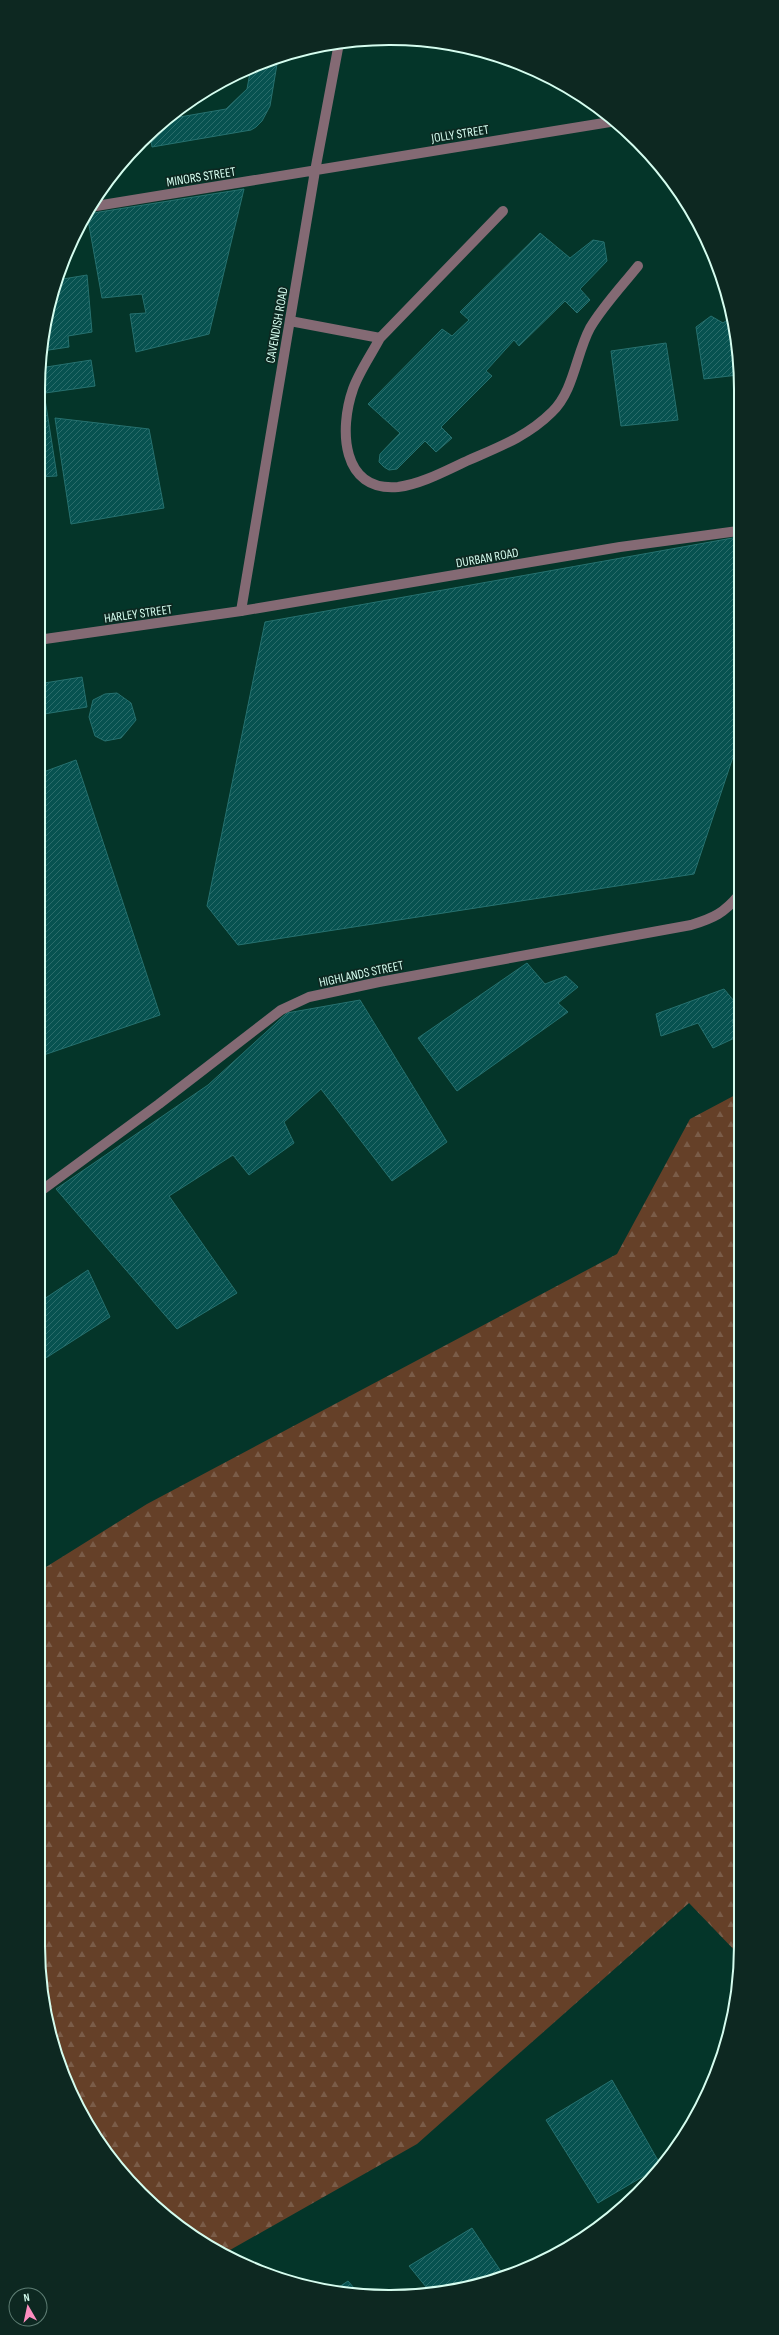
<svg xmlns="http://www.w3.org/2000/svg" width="779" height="2335" viewBox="0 0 779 2335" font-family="'Sofia Sans Condensed',sans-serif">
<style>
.forest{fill:url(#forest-firs)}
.building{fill:url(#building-hatch);stroke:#26716f}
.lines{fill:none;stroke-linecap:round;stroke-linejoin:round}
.service{stroke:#846a74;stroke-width:10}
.minor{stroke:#846a74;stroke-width:10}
.tertiary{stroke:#846a74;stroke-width:10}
.labels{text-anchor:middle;stroke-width:3.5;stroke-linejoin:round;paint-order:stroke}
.street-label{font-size:13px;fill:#d5fdef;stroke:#0d2821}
.rim{fill:none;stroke:#d5fdef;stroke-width:2}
</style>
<defs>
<pattern id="forest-firs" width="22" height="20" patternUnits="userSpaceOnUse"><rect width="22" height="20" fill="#654028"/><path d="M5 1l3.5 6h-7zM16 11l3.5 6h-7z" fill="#7a5c48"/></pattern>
<pattern id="building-hatch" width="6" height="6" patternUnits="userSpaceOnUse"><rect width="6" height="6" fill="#075250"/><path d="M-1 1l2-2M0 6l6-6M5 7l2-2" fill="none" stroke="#2a6c6a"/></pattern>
</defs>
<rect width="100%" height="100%" fill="#043529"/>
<path class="forest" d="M739,1093l1,863 -51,-53 -272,241 -194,110 -47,-30 -51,-47 -60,-97 -20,-66 -7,-69v-373l109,-68 470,-250 73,-135z"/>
<path class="building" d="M278,58l-8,48 -8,15 -6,6 -5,3 -99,17 -2,-13 18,-15 58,-10 21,-20 4,-22z
M225,81l-11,11h-10z
M244,189l-35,145 -73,18 -6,-38 16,-1 -4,-19 -40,4 -15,-84z
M540,233l30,25 23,-18 11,2 3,19 -27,28 10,11 -13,13 -12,-12 -46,45 -5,-6 -28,31 6,5 -51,51 11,11 -16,14 -11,-11 -28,28 -8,1 -5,-3 -5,-5 1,-8 20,-21 -32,-29 74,-75 10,7 17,-16 -9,-8z
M87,275l5,57 -24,4 1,11 -27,4 3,-30 12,-41z
M711,316l12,7 7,-5 8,25v32l-34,4 -8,-52z
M666,343l12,77 -57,6 -10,-75z
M91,360l4,26 -57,8 2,-26z
M45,399l12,77 -19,1v-77z
M55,418l94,11 15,79 -93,16z
M738,537l1,202 -45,135 -456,71 -31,-39 58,-284z
M82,677l5,30 -49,8v-31z
M117,693l14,10 5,17 -15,18 -16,3 -10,-5 -6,-19 4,-17 12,-6z
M76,760l84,255 -122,42v-283z
M527,963l18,21 21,-8 12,11 -20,16 10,9 -111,79 -39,-53z
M724,989l15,18v10l-7,4 7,15 -26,12 -15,-25 -37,13 -5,-22z
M360,1000l87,142 -55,39 -71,-92 -37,33 10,21 -45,32 -16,-20 -64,41 68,97 -60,36 -121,-140 152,-104 79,-72z
M88,1270l22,47 -72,46v-60z
M612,2080l48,84 -6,6 -56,33 -52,-83z
M472,2228l32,48 -23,9 -50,8 -22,-27z
M348,2281l12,14 -16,-1 -11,-3z"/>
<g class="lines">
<path class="service" d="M290,321l90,17 123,-127
M380,338c-9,17 -21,34 -27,51 -14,40 -12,103 45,98 24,-3 49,-17 71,-27 30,-13 59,-24 83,-48 22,-21 24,-58 38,-84 13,-22 32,-42 48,-62"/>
<path class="minor" d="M90,207l520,-85
M241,611l74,-440 24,-128
M38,1193l121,-89 122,-94 28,-13 70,-15 312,-57c23,-7 33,-12 48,-30"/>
<path class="tertiary" d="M38,640l203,-29 379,-64 118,-16"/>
</g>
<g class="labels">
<g class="street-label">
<text transform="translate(460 133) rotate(-9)" y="5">JOLLY STREET</text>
<text transform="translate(201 176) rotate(-9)" y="5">MINORS STREET</text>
<text transform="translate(276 325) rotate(-80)" y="5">CAVENDISH ROAD</text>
<text transform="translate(487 557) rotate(-10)" y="5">DURBAN ROAD</text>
<text transform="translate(138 613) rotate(-8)" y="5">HARLEY STREET</text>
<text transform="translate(361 973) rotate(-12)" y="5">HIGHLANDS STREET</text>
</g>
</g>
<path d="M0 0H779V2335H0ZM389 45H390A344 344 0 0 1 734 389V1946A344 344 0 0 1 390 2290H389A344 344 0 0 1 45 1946V389A344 344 0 0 1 389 45Z" fill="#0d2821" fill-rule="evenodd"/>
<path class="rim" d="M389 45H390A344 344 0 0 1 734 389V1946A344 344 0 0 1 390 2290H389A344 344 0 0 1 45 1946V389A344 344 0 0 1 389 45Z"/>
<g transform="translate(28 2307) rotate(351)"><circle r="19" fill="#0d2821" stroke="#5d7d73"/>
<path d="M0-3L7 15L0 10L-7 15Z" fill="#fd8ec0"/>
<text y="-6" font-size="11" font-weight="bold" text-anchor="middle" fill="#d5fdef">N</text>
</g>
</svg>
